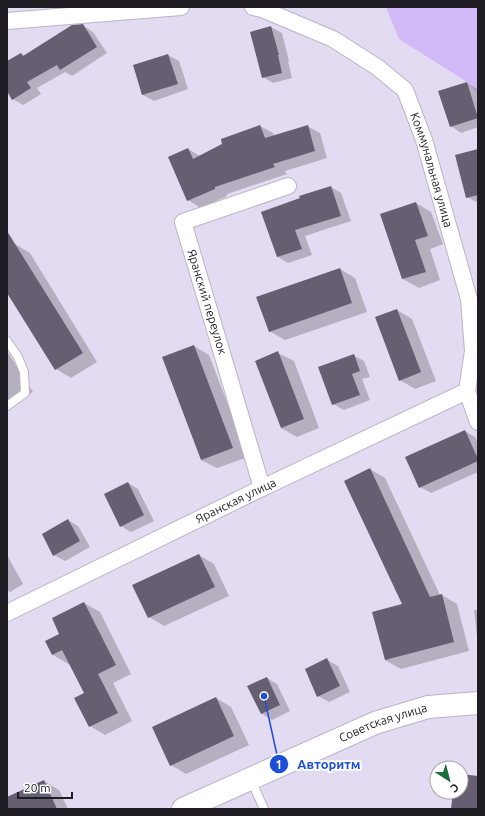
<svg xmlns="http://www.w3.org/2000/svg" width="485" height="816" viewBox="0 0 485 816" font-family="Ubuntu,sans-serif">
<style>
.green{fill:#d1baf7}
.shadow{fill:#0003}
.building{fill:#665f72}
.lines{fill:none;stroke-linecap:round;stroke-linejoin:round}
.lane-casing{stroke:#bbb3c8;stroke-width:10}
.street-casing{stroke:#bbb3c8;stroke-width:18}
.primary-casing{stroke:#bbb3c8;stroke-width:24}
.lane{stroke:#fff;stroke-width:8}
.street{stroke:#fff;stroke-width:16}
.primary{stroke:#fff;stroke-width:22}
.labels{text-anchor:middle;stroke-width:4;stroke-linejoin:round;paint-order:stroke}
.street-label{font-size:12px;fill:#1f1c24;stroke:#fff}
.leader{fill:none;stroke:#1d4ed8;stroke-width:1.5}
.callout-dot{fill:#1d4ed8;stroke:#fff;stroke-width:1.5}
.mark-label{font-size:12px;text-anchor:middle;font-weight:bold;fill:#fff}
.callout-label{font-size:13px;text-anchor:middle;font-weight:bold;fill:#1d4ed8;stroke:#fff;stroke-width:4;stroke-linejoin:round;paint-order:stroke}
</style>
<rect width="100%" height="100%" fill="#e3dbf1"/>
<path class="green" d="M386,7h92v86l-11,-11 -68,-43z"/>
<path class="shadow" d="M82,25l11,7 14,21 -35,23 -7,-4 -28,16 4,6 -18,11 -10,-6 -6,-10v-27l14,-8 4,2z
M271,27l11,6 7,28h-1l4,17 -19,5 -10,-6z
M168,55l11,6 9,28 -34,12 -11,-6z
M467,83l10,6 1,2v36l-17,6 -10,-7z
M260,126l13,7 1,3 33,-10 13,7 7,25 -42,13 2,3 -60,20v2l-26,12 -13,-8 -19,-43 19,-8 12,7z
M478,150v53l-11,-6z
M331,187l10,6 10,28 -46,15 7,19 -24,8 -10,-6 -16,-45z
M416,203l15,9 12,32 -13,5 10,31 -21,8 -16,-9 -22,-64z
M15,244l15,9 67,109 -26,16 -15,-9 -49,-78v-42z
M340,269l15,9 12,34 -82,28 -16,-9z
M397,310l15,9 24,62 -21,8 -15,-9z
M194,346l15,9 39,102 -31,11 -16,-8z
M7,351l26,41 -26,17z
M278,353l16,8 25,67 -22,9 -16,-9z
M353,355l11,6 6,16 -8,2 8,21 -26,10 -11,-6z
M465,431l10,6 3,6v29l-47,21 -11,-6z
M370,469l15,9 55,117h2l15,9 12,47 -68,18 -16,-9 18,-55z
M128,483l10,6 16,32 -23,11 -10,-6z
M68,520l10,6 12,21 -25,14 -11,-6z
M7,555l16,29 -13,8 -3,-2z
M199,555l15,9 15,32 -65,30 -15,-9z
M84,603l16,9 31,62 -18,9 19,38 -27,14 -15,-9 -5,-32 -15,-31 -2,1 -15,-9 -7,-14 15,-7 -8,-15z
M474,610h4v35z
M327,660l11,6 12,26 -21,10 -11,-6z
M267,678l10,6 13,27 -18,9 -10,-6z
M216,698l15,9 18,38 -63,29 -15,-9z
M44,781l15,9 9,19h-61v-11z"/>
<path class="building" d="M83,24l14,23 -37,23 -3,-5 -30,17 4,6 -19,12 -5,-9v-30l14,-8 2,3 49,-31z
M271,26l8,29h-1l4,18 -20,5 -12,-46z
M168,54l10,30 -36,11 -9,-30z
M467,82l11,36 -28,9 -12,-36z
M260,125l5,13 43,-13 7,26 -42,13 2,3 -60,20v2l-28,12 -19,-44 20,-9 5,11 29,-15 -1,-5z
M478,149v46l-12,3 -11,-43z
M331,186l10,30 -46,14 7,19 -25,8 -16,-45 39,-14 -1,-2z
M416,202l12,34 -13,4 11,32 -24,7 -22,-65z
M7,231l76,122 -28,17 -48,-77z
M340,268l12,35 -83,29 -13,-35z
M397,309l24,63 -22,9 -24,-64z
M194,345l39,103 -32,12 -39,-103z
M278,351l26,68 -23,9 -26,-67z
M354,354l6,17 -8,3 8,21 -28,10 -14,-38z
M465,430l13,29v2l-59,27 -14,-31z
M370,468l60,129 12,-3 12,48 -69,18 -13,-48 30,-8 -58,-123z
M128,482l16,33 -24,12 -16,-33z
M68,519l12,22 -27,15 -11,-22z
M199,554l16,33 -67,31 -16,-33z
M84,602l32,63 -18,9 20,39 -29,14 -15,-29 10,-5 -22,-43 -10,5 -7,-14 14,-7 -7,-16z
M327,658l13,28 -23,11 -12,-28z
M267,677l13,28 -19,9 -14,-28z
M216,697l18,39 -64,30 -18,-39z
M461,774l17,2v33h-27l2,-17h8z
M44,780l13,29h-50v-12z"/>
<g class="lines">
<defs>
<path id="lane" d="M7,341l11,16 6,15 1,21 -18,13
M251,780l13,29"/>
<g id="street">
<path id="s1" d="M253,7l9,2 71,30 44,28 28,23 19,50 45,159 4,52 -6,40 11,31"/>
<path d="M7,21l174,-14"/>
<path d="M262,488l-79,-266 105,-36"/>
<path id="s2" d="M7,613l255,-125 205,-97"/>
</g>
<g id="primary">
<path id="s3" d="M183,809l192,-86 53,-16 50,-4"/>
</g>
</defs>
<use href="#lane" class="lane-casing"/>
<use href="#street" class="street-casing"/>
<use href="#primary" class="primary-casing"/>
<use href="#lane" class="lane"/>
<use href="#street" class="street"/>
<use href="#primary" class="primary"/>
</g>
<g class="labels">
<g class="street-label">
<text dy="4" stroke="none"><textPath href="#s1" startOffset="259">Коммунальная улица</textPath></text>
<text transform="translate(207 302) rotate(73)" y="4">Яранский переулок</text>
<text dy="4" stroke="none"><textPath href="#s2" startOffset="255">Яранская улица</textPath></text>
<text dy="4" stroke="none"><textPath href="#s3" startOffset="218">Советская улица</textPath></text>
</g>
</g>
<path class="leader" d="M264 696L279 764"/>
<g class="callout-dot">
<circle cx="264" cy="696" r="4"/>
<circle cx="279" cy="764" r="10"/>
</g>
<g class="mark-label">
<text x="279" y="769">1</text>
</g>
<g class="callout-label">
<text x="329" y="769">Авторитм</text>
</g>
<rect width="485" height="816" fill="none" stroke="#1f1c24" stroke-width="16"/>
<g transform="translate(449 780) rotate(144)"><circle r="19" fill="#ffffff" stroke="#a5a4a7"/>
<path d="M0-3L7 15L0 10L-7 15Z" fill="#1c6b3b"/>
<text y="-6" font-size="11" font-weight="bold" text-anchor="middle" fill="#1f1c24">С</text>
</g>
<path d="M18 792v6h54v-6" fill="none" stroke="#1f1c24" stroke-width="2"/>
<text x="24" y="792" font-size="12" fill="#1f1c24" stroke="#ffffff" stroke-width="3" paint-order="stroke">20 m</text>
</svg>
